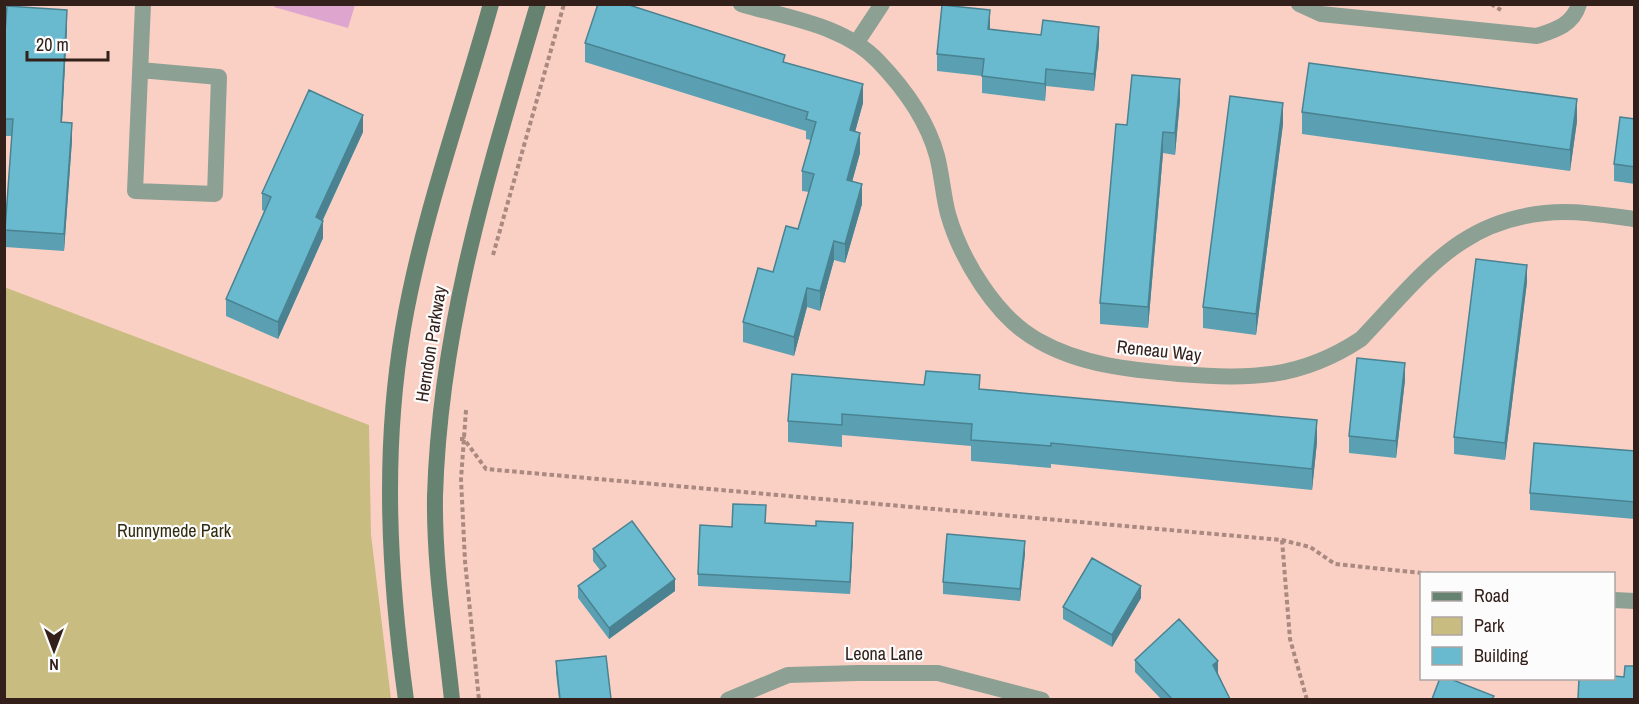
<svg xmlns="http://www.w3.org/2000/svg" width="1639" height="704" viewBox="0 0 1639 704" font-family="'Archivo Narrow',sans-serif">
<style>
.green{fill:#c9bc81}
.water{fill:#dea6ce}
.lines{fill:none;stroke-linecap:round;stroke-linejoin:round}
.path{stroke:#aa8980;stroke-width:4;stroke-dasharray:4.5 3;stroke-linecap:butt}
.service{stroke:#8da094;stroke-width:16}
.minor{stroke:#8da094;stroke-width:16}
.secondary{stroke:#668371;stroke-width:16}
.wall{fill:#5aa0b2}
.shaded-wall{fill:#4a8291}
.building{fill:#69bacf;stroke:#4a8291;stroke-width:1.5}
.labels{text-anchor:middle;stroke-width:4.5;stroke-linejoin:round;paint-order:stroke}
.street-label{font-size:18px;fill:#33201a;stroke:#fcfcfc}
.park-label{font-size:18px;fill:#322c0f;stroke:#fcfcfc}
</style>
<rect width="100%" height="100%" fill="#fad0c4"/>
<path class="green" d="M4,287l365,138 2,110 20,164h-386z"/>
<path class="water" d="M275,4h80v1l-7,23 -74,-21z"/>
<g class="lines">
<path class="path" d="M1491,4l10,6
M493,255l71,-251
M466,410l-5,69 4,82 14,139
M460,439h4l22,30 796,71 28,7 25,17 96,10
M1282,540l8,99 17,61"/>
<path class="service" d="M1299,4l22,10 216,22c18,-6 36,-11 42,-32"/>
<path class="minor" d="M741,4c46,14 103,21 137,57 26,27 49,58 59,95 5,19 6,39 11,58 13,45 48,104 91,127 42,24 92,29 140,33 71,5 120,6 182,-35 64,-67 103,-126 204,-127 23,0 47,4 69,7
M857,42l25,-38
M140,70l79,7 -4,117 -80,-3 8,-187
M1614,600l20,1
M728,700l60,-25 70,-2h80l104,27"/>
<path class="secondary" d="M406,700c-17,-124 -24,-247 -3,-371 19,-111 58,-217 88,-325
M452,700c-7,-68 -18,-135 -17,-204 5,-172 55,-328 103,-492"/>
</g>
<path class="wall" d="M67,27l-5,96 10,17 -8,111 -59,-4v-17l7,-94h-8v-90z
M990,27v3l109,14 -5,47 -48,-5 -1,15 -63,-8v-17l-45,-5v-17z
M585,43l200,19 78,41 -8,29 5,21 -8,29 10,22 -17,59 -11,-3 -14,51 -13,-4 -13,49 -51,-14v-20l55,-93 11,-37 -7,-1v-20l9,-31 -5,-1v-8l-221,-69z
M1180,100l-5,55 -12,-2 -15,175 -48,-4v-21l27,-178z
M1302,112l275,9 -7,50 -268,-37z
M1635,119v65l-21,-3v-17z
M1283,124l-27,211 -53,-7v-21z
M363,132l-40,88v18l-45,101 -52,-23v-17l38,-88 -2,-1v-17z
M1527,282l-22,178 -51,-6v-17z
M1405,380l-9,78 -47,-5v-17z
M980,389l337,53 -5,48 -261,-26v4l-80,-7v-15l-129,-11v12l-54,-5v-21z
M1635,451v68l-105,-9v-17z
M765,523l88,12 -3,59 -152,-8v-12l34,-47z
M593,549l82,42 -66,48 -31,-41v-12l22,-16 -7,-9z
M1025,553l-5,48 -77,-7v-12z
M1141,598l-29,49 -49,-28v-12z
M1135,660l83,13 12,26h-69l-26,-27z
M556,661l55,38h-52l-3,-26z"/>
<path class="shaded-wall" d="M67,10v17l-6,112v-17z
M990,10v17l-2,19v-17z
M1099,27v17l-5,47v-17z
M1046,69v17l-1,15v-17z
M1180,79v21l-5,55v-22z
M863,84v19l-13,47v-20z
M1577,99v22l-7,50v-21z
M1283,103v21l-27,211v-21z
M363,115v17l-47,102v-17z
M72,123v17l-8,111v-17z
M1163,132v21l-15,175v-21z
M860,133v20l-13,47v-20z
M862,184v20l-17,59v-19z
M323,221v17l-45,101v-17z
M834,241v19l-14,51v-20z
M1527,265v17l-22,178v-17z
M807,288v19l-13,49v-19z
M1405,363v17l-9,78v-17z
M1317,420v22l-5,48v-21z
M853,523v12l-3,59v-12z
M1025,541v12l-5,48v-12z
M675,579v12l-66,48v-11z
M1141,586v12l-29,49v-12z
M1218,661v12l-5,4v-12z"/>
<path class="building" d="M598,4h28l159,51 -2,7 80,22 -13,46 10,3 -13,47 15,4 -17,60 -11,-3 -14,50 -13,-3 -13,49 -51,-15 15,-54 15,4 13,-46 12,3 16,-55 -12,-3 14,-49 -10,-3 2,-7 -223,-69z
M942,5l48,5 -2,19 53,6 2,-15 56,7 -5,47 -48,-5 -1,15 -63,-8 2,-17 -47,-5z
M7,6l60,4 -6,112 11,1 -8,111 -59,-4 8,-111h-9v-73z
M1309,63l268,36 -7,51 -268,-38z
M1132,75l48,4 -5,54 -12,-1 -15,175 -48,-4 16,-179 11,1z
M309,90l54,25 -47,102 7,4 -45,101 -52,-23 45,-102 -9,-4z
M1230,96l53,7 -27,211 -53,-7z
M1620,117l15,2v48l-21,-3z
M1476,259l51,6 -22,178 -51,-6z
M1357,358l48,5 -9,78 -47,-5z
M926,371l54,4 -1,14 338,31 -5,49 -261,-26v3l-80,-6 1,-16 -130,-10v11l-54,-4 4,-47 132,11z
M1534,443l101,8v51l-105,-9z
M733,504l33,1 -1,18 51,3v-5l37,2 -3,59 -152,-8 2,-49 32,2z
M632,521l43,58 -66,49 -31,-42 28,-20 -13,-17z
M947,534l78,7 -5,48 -77,-7z
M1092,558l49,28 -29,49 -49,-28z
M1179,619l39,42 -5,4 17,34h-58l-37,-39z
M606,656l5,43h-51l-4,-38z
M1625,666h10v33h-57l1,-21h35v-2l10,1z
M1440,678h8l46,18 -2,3h-60z"/>
<g class="labels">
<g class="street-label">
<text transform="translate(431 344) rotate(-81)" y="6">Herndon Parkway</text>
<text transform="translate(1159 351) rotate(6)" y="6">Reneau Way</text>
<text x="884" y="660">Leona Lane</text>
</g>
<g class="park-label">
<text x="174" y="537">Runnymede Park</text>
</g>
</g>
<rect width="1639" height="704" fill="none" stroke="#33201a" stroke-width="12"/>
<rect x="1420" y="572" width="195" height="108" fill="#fcfcfc" stroke="#aca4a2" stroke-width="1.5"/>
<rect x="1432" y="592" width="30" height="9" fill="#668371" stroke="#aca4a2" stroke-width="1.5"/>
<text x="1474" y="602" font-size="18" fill="#33201a">Road</text>
<rect x="1432" y="617" width="30" height="18" fill="#c9bc81" stroke="#aca4a2" stroke-width="1.5"/>
<text x="1474" y="632" font-size="18" fill="#33201a">Park</text>
<rect x="1432" y="647" width="30" height="18" fill="#69bacf" stroke="#aca4a2" stroke-width="1.5"/>
<text x="1474" y="662" font-size="18" fill="#33201a">Building</text>
<g transform="translate(54 650) rotate(180)" stroke="#fcfcfc" stroke-width="4.5" paint-order="stroke">
<path d="M0-4.5L10 22L0 15L-10 22Z" fill="#33201a"/>
<text y="-9" font-size="16" font-weight="bold" text-anchor="middle" fill="#33201a">N</text>
</g>
<path d="M27 51v9h81v-9" fill="none" stroke="#33201a" stroke-width="3"/>
<text x="36" y="51" font-size="18" fill="#33201a" stroke="#fcfcfc" stroke-width="4.5" paint-order="stroke">20 m</text>
</svg>
